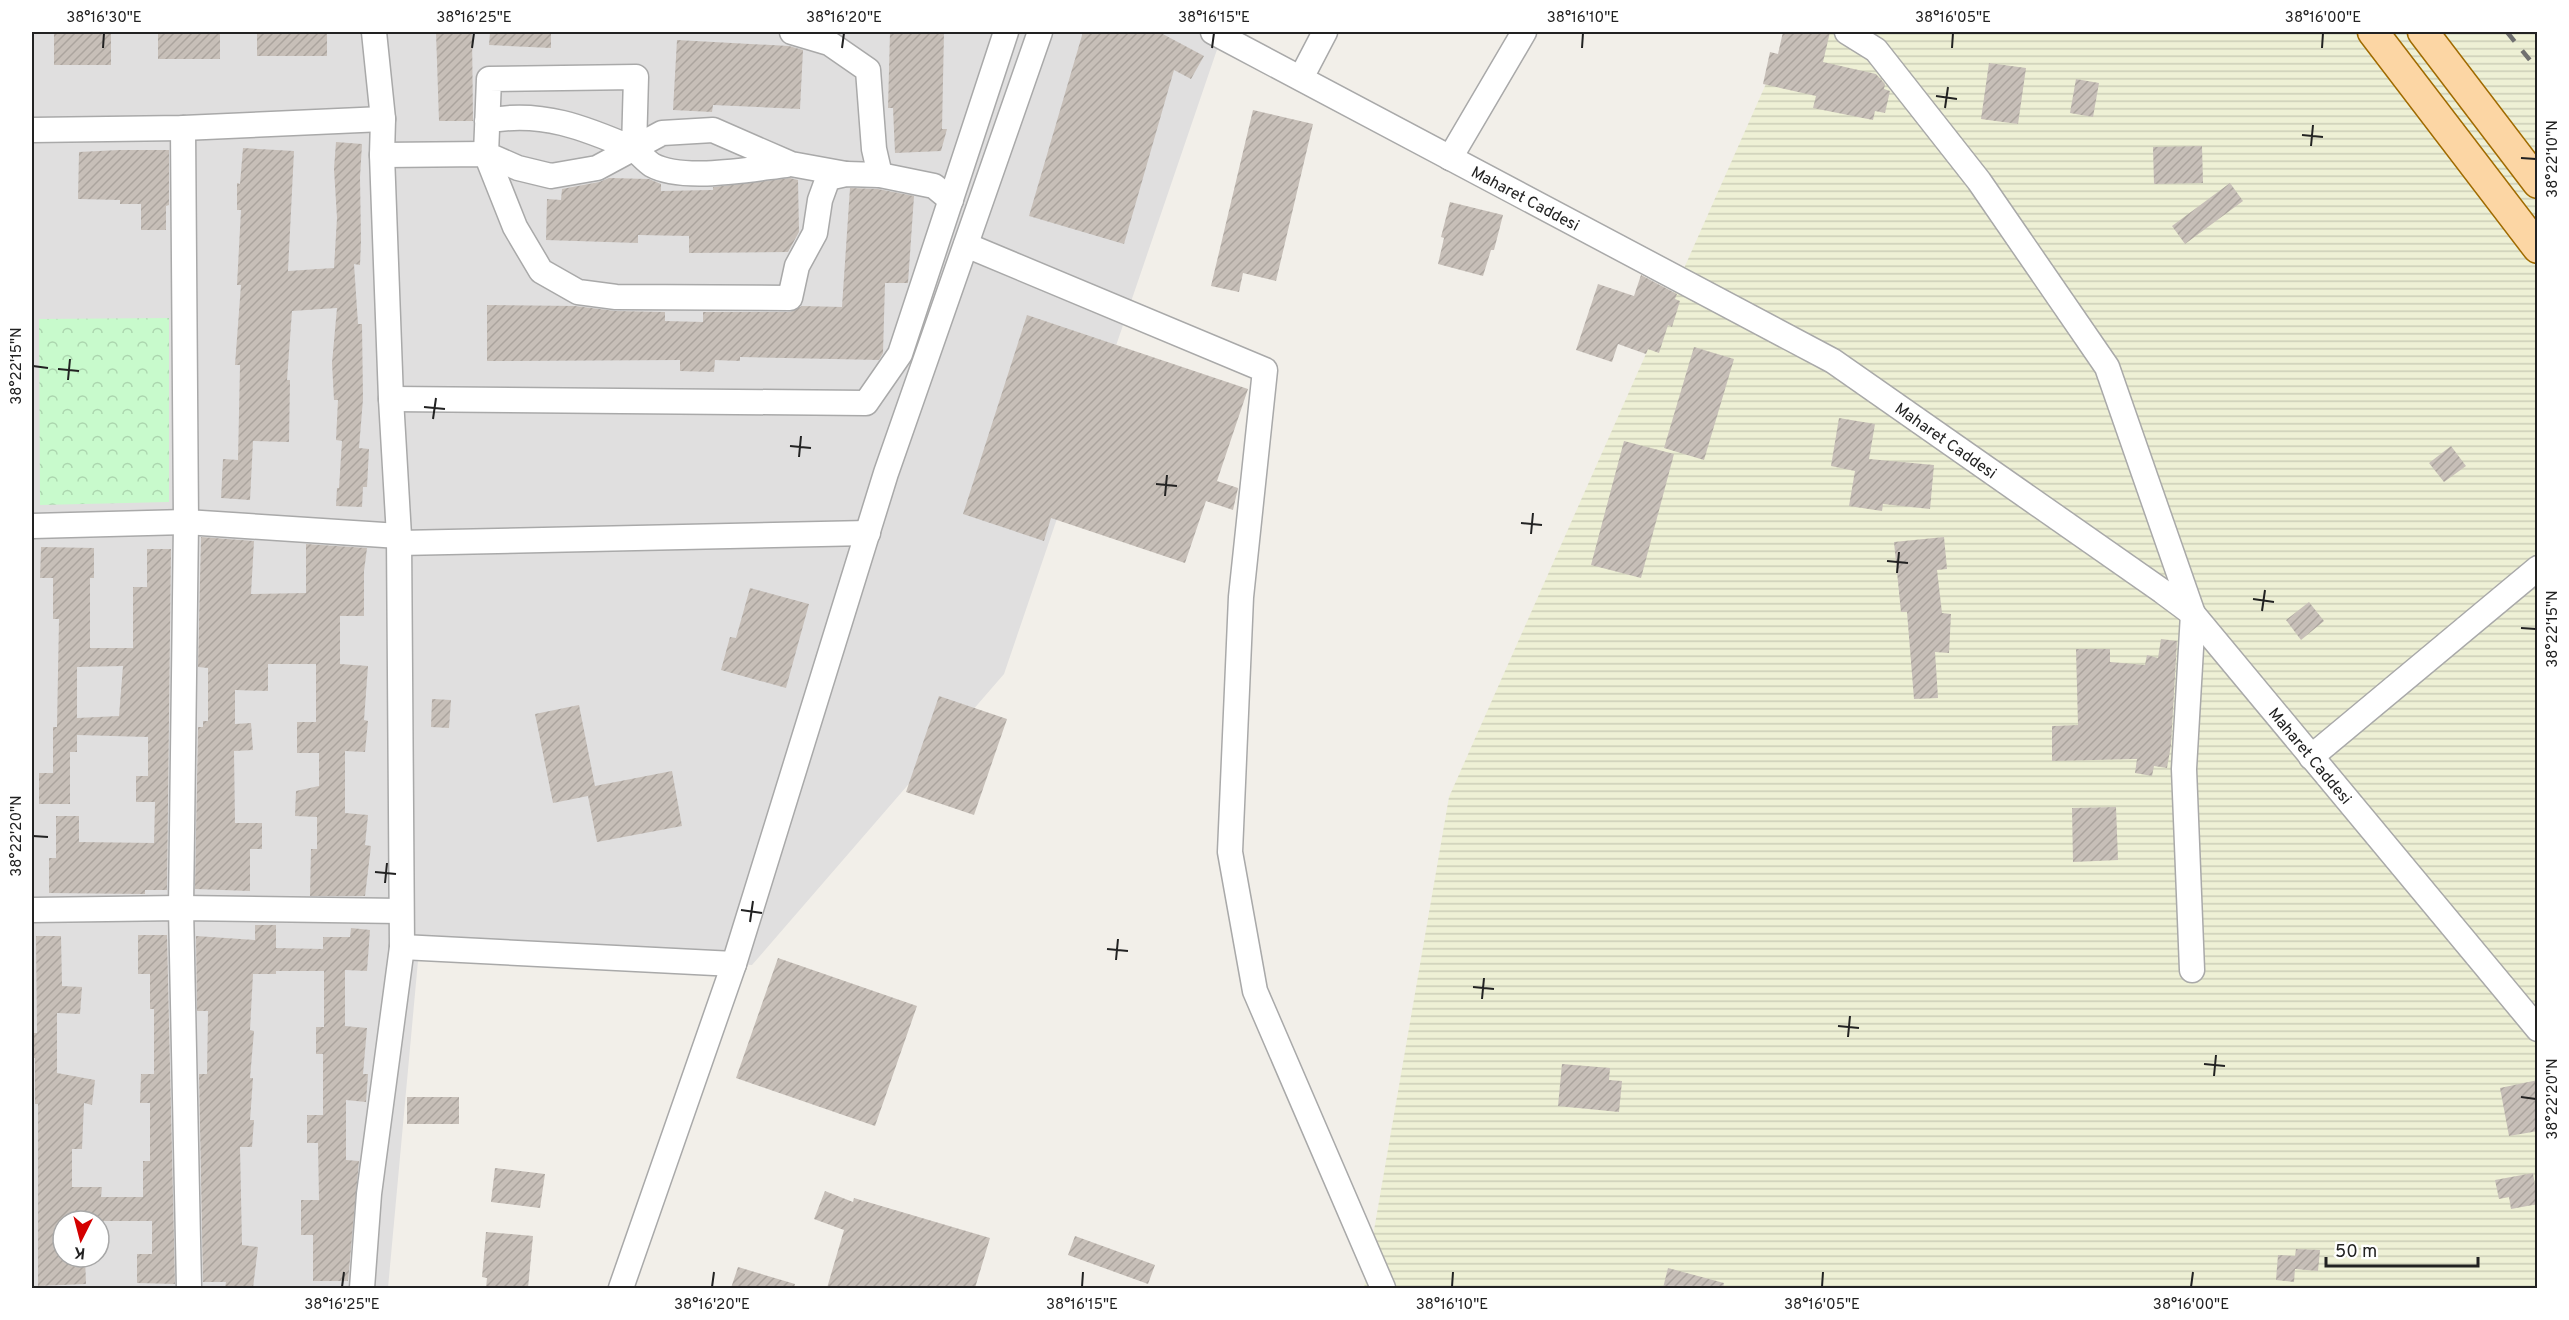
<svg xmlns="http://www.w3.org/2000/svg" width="2569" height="1320" viewBox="0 0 2569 1320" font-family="Overpass,sans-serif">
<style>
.residential{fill:#e0dfdf;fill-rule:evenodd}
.farmland{fill:url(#farmland-rules)}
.park{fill:url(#park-crowns)}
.building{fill:url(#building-hatch);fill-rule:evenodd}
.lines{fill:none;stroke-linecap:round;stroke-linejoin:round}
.minor-casing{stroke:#a9a9a9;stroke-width:27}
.major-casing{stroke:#a06b00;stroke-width:33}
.minor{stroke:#fff;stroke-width:24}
.major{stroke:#fcd6a4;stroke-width:30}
.rail{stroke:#707070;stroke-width:4.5;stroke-dasharray:12 12;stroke-linecap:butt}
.ticks{fill:none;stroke:#222;stroke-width:2}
.labels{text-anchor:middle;stroke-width:4.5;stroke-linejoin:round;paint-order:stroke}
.street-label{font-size:16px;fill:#222;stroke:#fff}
.neatline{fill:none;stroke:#222;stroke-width:2}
.ticks-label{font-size:15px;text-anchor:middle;fill:#222}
</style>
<defs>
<pattern id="farmland-rules" width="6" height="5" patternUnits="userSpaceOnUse" patternTransform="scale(1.5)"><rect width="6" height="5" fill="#eef0d5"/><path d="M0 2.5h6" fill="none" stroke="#ccceb7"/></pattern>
<pattern id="park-crowns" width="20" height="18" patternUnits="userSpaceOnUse" patternTransform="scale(1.5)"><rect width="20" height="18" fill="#c8facc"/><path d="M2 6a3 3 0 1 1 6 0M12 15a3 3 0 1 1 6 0" fill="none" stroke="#acd6af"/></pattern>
<pattern id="building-hatch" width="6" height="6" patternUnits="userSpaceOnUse" patternTransform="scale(1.5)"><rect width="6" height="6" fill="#c7bfb8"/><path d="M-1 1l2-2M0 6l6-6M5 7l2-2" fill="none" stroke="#aba49e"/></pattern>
</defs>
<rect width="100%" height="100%" fill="#f2efe9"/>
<path class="residential" d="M32,32h1191l-219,642 -252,291 -333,-15 -31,338h-356zM63,1221h36v36h-36z"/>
<path class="farmland" d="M1789,32h748v1256h-1173l85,-491z"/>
<path class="park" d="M169,318v184l-129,3 -1,-186z"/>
<path class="building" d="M54,32h57v33h-57z
M158,32h62v27h-62z
M257,32h70v24h-70z
M436,32h36l1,89h-34z
M490,32h61v16l-62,-3z
M890,32h54l-2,97h5l-6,22 -46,2 -2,-45h-5z
M1083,32h76l45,24 -13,23 -17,-9 -50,174 -95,-28z
M1783,32h47l-7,30 53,12 9,10 -1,5 6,2 -5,22 -10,-2 -2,9 -60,-12 3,-12 -53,-12 7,-32 8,2z
M677,40l112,6 14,4 -3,59 -87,-4 -1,7 -39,-2z
M1989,63l37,5 -8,56 -37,-5z
M2076,79l23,4 -6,34 -23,-4z
M1253,110l60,14 -37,157 -33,-8 -4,19 -28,-6z
M336,142l26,2 -2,33 1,64 -1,24 -6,-1 4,60h4l1,75 -4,49 10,1 -2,38h-4l-1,20 -26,-1 1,-18h2l3,-47 -6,-1 2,-40h-4l-2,-37 5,-55 -45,3 -5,69h3l-1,62 -36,-1 -3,59 -29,-2 2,-39 15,1 2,-95h-5l6,-80h-4l4,-75h-4v-27l3,1 3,-36 51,3 -6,120 46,-3 3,-50 -3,-49z
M2202,146l1,37 -49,1 -1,-37z
M119,150h50v55l-3,1v24h-25v-26h-21v-4l-42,-1 1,-47z
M609,178l40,1 12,5v7l52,-1v-3l77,-9 8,2 1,52 -11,20 -99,1v-17l-51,-1v8l-92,-3 1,-41 14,1 1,-11 37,-7z
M2230,183l13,18 -58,43 -13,-18z
M850,188l28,1 36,7 -6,87h-23l-2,70 -4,7 -139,-3v4l-25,-1 -1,12 -34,-1v-11l-193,1v-56l88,1 41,5 49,1v9l38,1v-10h87l12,-6 40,1z
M1450,202l53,13 -9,35h-3l-8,26 -45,-12 6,-26 -3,-1z
M1641,275l36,19 -2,5 5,2 -8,26 -4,-2 -9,28 -11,-4 -2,5 -28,-10 -6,18 -36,-12 22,-66 36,12z
M1027,315l221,74 -31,92 21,7 -5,22 -27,-9 -21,62 -134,-45 -7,23 -81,-27z
M1694,347l40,12 -30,101 -40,-12z
M1839,418l36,6 -6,35 65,6 -4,44 -47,-5 -1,7 -33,-5 6,-35 -24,-5z
M1624,441l50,13 -33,124 -50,-13z
M2451,446l15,20 -22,16 -15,-19z
M201,537l53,4 -3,53 55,-1v-49l61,4 -3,23v45h-24v48l28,2 -4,54 4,1 -3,31 -20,-1v62l23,2 -3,30 6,1 -6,50h-55l1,-47h6v-32l-22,-1 1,-25 23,-5v-33h-22v-31h19v-58h-48v27l-33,-1v34l16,-1 2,27 -19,1 1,72h27v26h-12v42l-55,-2 3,-162h5v-6h5v-53l-10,-1z
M1944,537l3,32 -10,1 5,43 9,1 -2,39 -14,-1 3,46 -24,1 -7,-87h-6l-7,-70z
M41,547l53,1v30h-4v70h43v-61h14v-38h24l-4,341h-22v4l-96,-1v-35h7v-42h23v26l75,1 1,-41h-19v-26h12v-39l-71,-2v17h-7v52h-31v-31h14v-46h4l2,-108h-6v-41h-13zM123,666l-4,50 -42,2v-51z
M750,588l59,16 -23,84 -65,-18 9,-33 6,1z
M2309,602l15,19 -23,19 -15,-20z
M2161,639l16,2 -6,104 -4,23 -13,-2 -2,10 -17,-3 2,-14 -85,2v-35l26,-1 -2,-76h34v13l35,3 2,-10 11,3z
M939,696l68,23 -33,96 -68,-23z
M432,699l19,1 -2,28 -18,-1z
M579,705l16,81 77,-15 10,55 -85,16 -9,-46 -35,7 -18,-89z
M2116,807l2,53 -45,2 -1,-54z
M255,925h21v23l47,1v-12h27l1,-9 19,2 -3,41 -22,-1v56l22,2 -4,46h5l-2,28 -20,-2v60l13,1 -11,120h-35v-46h-12v-35h18l-1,-57h-11v-28h16v-61h-7v-27h8v-56h-48v3h-23l-3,56 4,1 -4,47h3l-3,42h4l-2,27h-12l2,98 16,2 -5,41h-28l1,-6h-23l-4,-208h8l1,-63h-11l-1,-75 59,4z
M138,935h29l8,349 -38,-1v-29h15v-33h-89v37l22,-1 1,27 -48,2v-182h-3v-46h-2v-25h4l-1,-97h25l1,50 20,1 -2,27 -23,-1v60l38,7 -3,25 -8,-2 -2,46h-10v38h30l-1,10h42v-36h7v-58h-10l1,-29h13v-65h-4v-35h-12z
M778,958l139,48 -42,120 -139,-48z
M1562,1064l48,4 -1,12 13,1 -3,31 -61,-6z
M2538,1080v51l-29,5 -9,-48z
M407,1097h52v27h-52z
M495,1168l50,6 -5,34 -49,-6z
M2533,1173l5,31 -27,5 -2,-12 -10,2 -4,-19z
M825,1191l28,11 1,-4 136,40 -15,50h-148l17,-58 -30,-11z
M486,1232l47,4 -5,52h-42l1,-10 -5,-1z
M1075,1236l80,29 -7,19 -80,-29z
M2296,1249l24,1 -2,21 -23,-2 -1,13 -18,-2 2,-25 17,1z
M738,1267l57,17 -1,4h-63z
M1668,1268l56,15 -1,5h-60z"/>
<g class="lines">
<defs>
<g id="minor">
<path d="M792,32l37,11 39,27 6,79 6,26"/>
<path id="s1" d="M1213,32l620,329 329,230 31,23 345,415"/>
<path d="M1847,32l29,18 103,131 128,186 86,247 -9,155 8,201"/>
<path d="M1301,78l24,-46"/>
<path d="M487,121c54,-11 98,7 147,28l2,-72 -147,2 -3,75 32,14 33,8 46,-8 65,-35 51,-3 78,34 55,10"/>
<path d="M183,128l3,394 -5,386 8,380"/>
<path d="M32,130l151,-2 200,-9"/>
<path d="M634,149c6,5 12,12 18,16 31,17 100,4 134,0"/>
<path d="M382,155l104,-1 29,73 26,44 37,21 38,5 174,1 7,-32 18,-33 5,-33 8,-22 18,-4 34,1 54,11 17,14"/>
<path d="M1450,158l74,-126"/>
<path d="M966,245l299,125 -24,227 -11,255 25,139 128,297"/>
<path d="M391,399l475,4 34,-49 106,-322"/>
<path d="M32,526l154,-4 213,14"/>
<path d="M399,543l469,-10"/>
<path d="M2311,757l227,-189"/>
<path d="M32,910l149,-2 220,3"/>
<path d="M402,947l332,17"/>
<path d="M362,1288l7,-94 33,-247 -3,-411 -8,-137 -9,-244 1,-36 -9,-87"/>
<path d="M621,1288l113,-324 152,-491 154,-441"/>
</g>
<path id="major" d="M2373,32l165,216
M2423,32l115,151"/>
</defs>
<use href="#minor" class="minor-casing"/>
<use href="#major" class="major-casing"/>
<use href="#minor" class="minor"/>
<use href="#major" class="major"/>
<path class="rail" d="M2507,32l31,38"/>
</g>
<path class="ticks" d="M103,48l1,-15M472,48l2,-15M842,48l2,-15M1212,48l2,-15M1582,48l1,-15M1952,48l1,-15M2322,48l1,-15M1936,96l21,3M1945,108l3,-21M2302,135l21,2M2311,146l2,-21M2521,158l15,1M33,366l15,2M58,369l21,2M68,380l2,-21M424,407l21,2M433,419l3,-21M790,446l21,2M799,457l2,-21M1156,484l21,2M1165,496l2,-21M1521,523l21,2M1531,534l2,-21M1887,561l21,2M1897,573l2,-21M2253,599l21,3M2262,611l3,-21M2521,628l15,1M33,836l15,1M375,872l21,2M385,883l2,-20M741,910l21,3M750,922l3,-21M1107,949l21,2M1116,960l2,-21M1473,987l21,2M1482,999l2,-21M1838,1026l21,2M1848,1037l2,-21M2204,1064l21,2M2214,1076l2,-21M2521,1097l15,2M342,1287l2,-15M712,1287l2,-15M1082,1287l1,-15M1452,1287l1,-15M1822,1287l1,-15M2191,1287l2,-15"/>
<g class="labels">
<g class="street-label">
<text dy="6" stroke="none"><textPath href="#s1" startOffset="354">Maharet Caddesi</textPath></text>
<text dy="6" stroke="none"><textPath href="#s1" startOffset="840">Maharet Caddesi</textPath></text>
<text dy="6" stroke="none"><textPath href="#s1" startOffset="1326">Maharet Caddesi</textPath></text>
</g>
</g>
<rect width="2569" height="1320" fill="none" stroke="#ffffff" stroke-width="66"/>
<g transform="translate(81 1239) rotate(186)"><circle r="28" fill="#ffffff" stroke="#a7a7a7" stroke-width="1.5"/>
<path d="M0-4.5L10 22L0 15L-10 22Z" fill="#d40000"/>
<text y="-9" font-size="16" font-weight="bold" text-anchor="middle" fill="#222222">K</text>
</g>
<path d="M2326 1257v9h152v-9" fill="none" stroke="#222222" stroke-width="3"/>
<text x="2335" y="1257" font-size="18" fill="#222222" stroke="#ffffff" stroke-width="4.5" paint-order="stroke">50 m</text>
<rect x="33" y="33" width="2503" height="1254" class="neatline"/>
<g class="ticks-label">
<text x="104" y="22">38°16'30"E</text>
<text x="474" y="22">38°16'25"E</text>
<text x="844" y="22">38°16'20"E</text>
<text x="1214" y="22">38°16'15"E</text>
<text x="1583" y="22">38°16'10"E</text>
<text x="1953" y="22">38°16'05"E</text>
<text x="2323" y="22">38°16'00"E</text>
<text transform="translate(2552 159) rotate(-90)" y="5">38°22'10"N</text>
<text transform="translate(16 366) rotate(-90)" y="5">38°22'15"N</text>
<text transform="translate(2552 629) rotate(-90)" y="5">38°22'15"N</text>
<text transform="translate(16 836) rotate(-90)" y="5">38°22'20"N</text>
<text transform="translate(2552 1099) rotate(-90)" y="5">38°22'20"N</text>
<text x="342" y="1309">38°16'25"E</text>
<text x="712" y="1309">38°16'20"E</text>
<text x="1082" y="1309">38°16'15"E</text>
<text x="1452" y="1309">38°16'10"E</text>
<text x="1822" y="1309">38°16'05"E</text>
<text x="2191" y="1309">38°16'00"E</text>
</g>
</svg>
